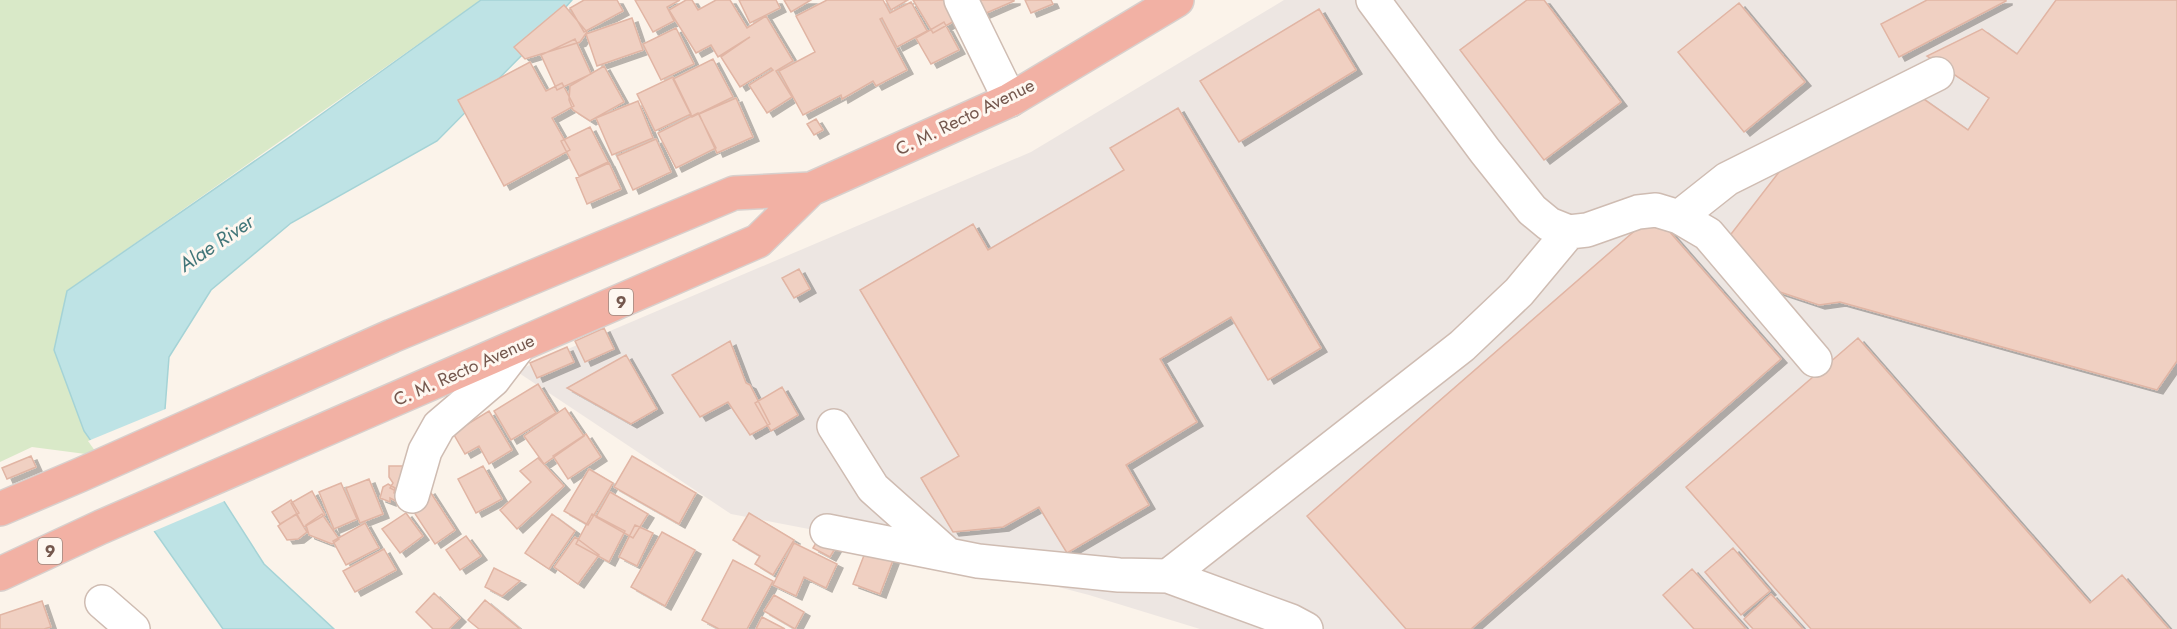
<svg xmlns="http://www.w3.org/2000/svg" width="2177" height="629" viewBox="0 0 2177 629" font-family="Jost,sans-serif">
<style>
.industrial{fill:#ede6e2}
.green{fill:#d9e9c8}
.water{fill:#bee3e5;stroke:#a5d3d6;stroke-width:1.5}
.pier{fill:#fbf3ea}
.building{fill:#f0d0c2;stroke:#e1b5a4;stroke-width:1.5;filter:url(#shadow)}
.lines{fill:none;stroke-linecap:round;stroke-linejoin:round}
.minor-casing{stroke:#cfbcb2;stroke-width:36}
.highway-casing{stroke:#d8d0cd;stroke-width:36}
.minor{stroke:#fff;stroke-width:33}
.highway{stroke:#f2b1a4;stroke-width:33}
.labels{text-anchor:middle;stroke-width:6;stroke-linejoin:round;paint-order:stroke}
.shield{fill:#fef7f0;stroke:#9e887f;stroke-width:1.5}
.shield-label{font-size:16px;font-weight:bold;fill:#75584e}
.street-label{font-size:18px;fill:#75584e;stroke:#fef7f0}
.water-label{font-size:20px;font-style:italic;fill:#427679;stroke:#fef7f0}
</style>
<defs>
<filter id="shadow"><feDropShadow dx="6" dy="4" stdDeviation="0" flood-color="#0004"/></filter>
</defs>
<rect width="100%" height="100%" fill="#fbf3ea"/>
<path class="industrial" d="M1284,0h893v629h-977l-111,-34 -176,-46 -182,-35 -215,-143 515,-219z"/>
<path class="green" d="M0,0h481l-414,291 17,140 17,25 -69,-9 -32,15z"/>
<path class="water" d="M481,0h91l-39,44 -96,97 -146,82 -80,67 -42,67 -4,52 99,155 70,65h-111l-139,-198 -30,-81 13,-59 224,-155z"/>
<path class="pier" d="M168,408l59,92 -75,32 -64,-91z"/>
<path class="building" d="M584,0h33l6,11 -39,21 -14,-24z
M635,0h45l-13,7 7,14 -21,11z
M686,0h6l6,10 18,-10h14l17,28 19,-12 27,45 -17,10 16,26 -25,16 -18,-28 24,-15 -2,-2 -31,19 -19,-30 29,-20 -32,20 -7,-12 -15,8 -27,-43z
M739,0h37l4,8 -30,15z
M784,0h27l-20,12z
M827,0h56l7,13 21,-11 16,29 -30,16 -15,-29 -2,1 27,51 -31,16 -3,-5 -31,18 -1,-4 -38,20 -24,-44 36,-19 -19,-36z
M886,0h22l-17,10z
M913,0h34l11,19 -25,14z
M978,0h36v1l-30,13z
M1025,0h26l2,4 -22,9z
M1527,0h17l77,102 -77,58 -84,-110z
M1927,0h79v1l-107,56 -18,-33z
M2056,0h121v361l-20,29 -317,-88 -21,3 -51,-17 -40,-50 65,-84 119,-63 56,39 21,-32 -62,-42 55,-27 35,25z
M1739,3l66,79 -61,50 -66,-80z
M564,5l23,27 -7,10 -55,17 -11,-12z
M1319,9l37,61 -117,72 -39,-61z
M632,18l11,32 -46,16 -11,-32z
M944,22l15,28 -28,14 -15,-26z
M676,28l18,36 -33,16 -18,-36z
M575,39l16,35 -34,16 -16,-35z
M713,59l20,38 -41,20 -19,-38z
M530,62l16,29 16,-8 12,23 -22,12 18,32 -66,36 -46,-86z
M604,66l20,36 -34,19 -17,-11 -4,-10 1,-14z
M673,77l18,37 -36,17 -18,-37z
M736,98l17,39 -36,16 -18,-39z
M638,101l15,37 -41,17 -16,-37z
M1178,108l143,240 -53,32 -37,-63 -71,42 37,63 -71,43 23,40 -82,48 -28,-46 -36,20 -50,5 -32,-54 38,-22 -99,-166 113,-66 15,26 136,-80 -14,-22z
M698,113l18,35 -40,20 -18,-35z
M816,119l7,11 -9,5 -7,-11z
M590,127l18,35 -29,14 -18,-35z
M656,139l15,33 -38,18 -16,-34z
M609,163l12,26 -34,15 -11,-26z
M1654,214l127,145 -310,270h-65l-99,-113z
M799,269l11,20 -16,9 -12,-20z
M604,328l10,21 -29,13 -10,-21z
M1858,338l232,265 32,-28 47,54h-358l-125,-142z
M730,341l16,42 4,2 20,39 -20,11 -22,-33 -28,15 -28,-42z
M567,347l7,15 -37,16 -7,-15z
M626,355l31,54 -26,15 -64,-36z
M538,384l18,29 -45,27 -17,-29z
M782,387l16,28 -27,16 -16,-28z
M565,408l19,28 -40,28 -20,-28z
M489,411l23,39 -23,14 -10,-18 -14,8 -12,-21z
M586,434l15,23 -33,22 -15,-23z
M31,456l5,11 -29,12 -5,-11z
M632,456l64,37 -17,31 -65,-37z
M538,458l26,28 -47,43 -17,-19 31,-28 -11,-11z
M389,466h15l3,31 -17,-9 3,-5 -4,-6z
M483,466l19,33 -26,14 -18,-34z
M589,469l24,14 -25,42 -24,-14z
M369,479l14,35 -23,9 -14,-35z
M341,483l16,36 -23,10 -15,-37z
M388,484l7,4 -1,5 5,4 -3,4 -6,-3v4l-10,-4 3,-11z
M429,490l26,40 -20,14 -27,-41z
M312,491l13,24 -21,12 -13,-24z
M610,492l38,22 -15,24 -37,-21z
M291,500l8,13 -19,11 -8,-12z
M406,513l17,23 -23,17 -18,-24z
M749,513l45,27 -21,35 -18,-11 5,-8 -27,-16z
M296,514l11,18 -9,7 -11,1 -9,-14z
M322,514l17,25 -7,5 -23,-9 -3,-10z
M552,514l23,17 -26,38 -24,-16z
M592,514l33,17 -16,31 -33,-18z
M365,523l14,25 -33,17 -13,-24z
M635,525l18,8 -16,33 -18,-9z
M662,532l33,18 -30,56 -34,-19z
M873,532l27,10 -20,52 -27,-10z
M466,536l15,20 -21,14 -14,-20z
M820,536l17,9 -7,12 -17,-9z
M575,537l24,18 -21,29 -24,-17z
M794,543l43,21 -11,24 -22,-11 -8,19 -23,-11z
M1733,548l37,43 -29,24 -36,-43z
M384,549l12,21 -41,22 -12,-21z
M733,560l40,21 -26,48h-28l-17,-9z
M494,568l26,13 -18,15 -17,-9z
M1692,569l54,60h-52l-31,-34z
M434,593l26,25 -11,11h-16l-17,-17z
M1771,594l32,35h-50l-9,-10z
M774,595l30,17 -9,17 -31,-18z
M485,600l35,29h-41l-11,-9z
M42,601l9,26 -7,2h-44v-14z
M762,617l23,12h-29z"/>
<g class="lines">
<defs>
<path id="minor" d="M961,0l49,100
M1373,0l112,151 47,59 17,14 20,8 18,-2 51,-18 18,-2 23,7 29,17 107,126
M1679,217l48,-38 210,-105
M834,426l39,62 73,65
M412,496l13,-45 14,-25 54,-46 26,-34
M827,531l151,30 141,14 49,1 123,45 15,8
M1168,576l294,-230 57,-54 50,-60
M102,602l31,27"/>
<path id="highway" d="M0,509l80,-34 312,-139 342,-143 77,-4
M0,574l101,-47 657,-286 53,-52 199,-89 167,-100"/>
</defs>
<use href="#minor" class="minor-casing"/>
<use href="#highway" class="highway-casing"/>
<use href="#minor" class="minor"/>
<use href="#highway" class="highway"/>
</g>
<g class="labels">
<g class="shield">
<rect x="609" y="289" width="24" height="26" rx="4.5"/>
<rect x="38" y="538" width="24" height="26" rx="4.5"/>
</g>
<g class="shield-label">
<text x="621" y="308">9</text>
<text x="50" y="557">9</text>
</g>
<g class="street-label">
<text transform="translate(965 117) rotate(-26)" y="6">C. M. Recto Avenue</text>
<text transform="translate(464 370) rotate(-24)" y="6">C. M. Recto Avenue</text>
</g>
<g class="water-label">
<text transform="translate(216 243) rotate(-34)" y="7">Alae River</text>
</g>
</g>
</svg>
